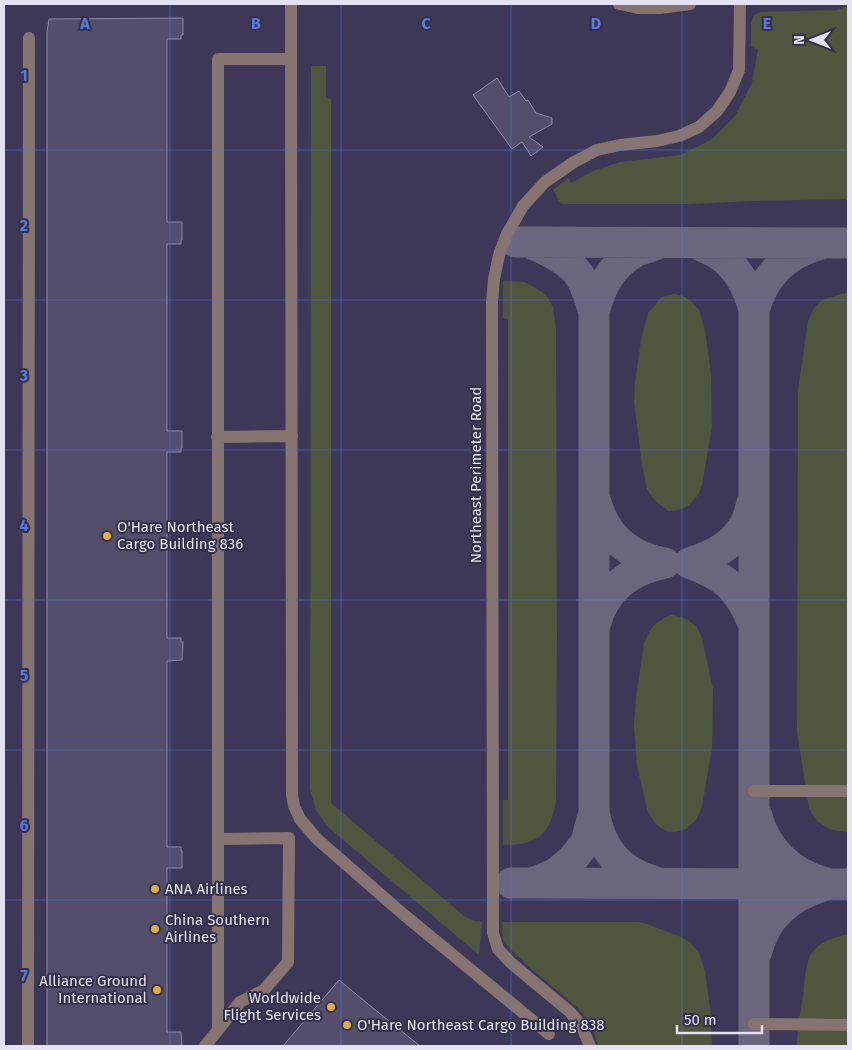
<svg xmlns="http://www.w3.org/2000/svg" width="852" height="1050" viewBox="0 0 852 1050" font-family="'Fira Sans',sans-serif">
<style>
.built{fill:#3d3858}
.green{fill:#50553d}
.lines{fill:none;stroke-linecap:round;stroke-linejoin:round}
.taxiway{stroke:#6a667d;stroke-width:31}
.building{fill:#524e6c;stroke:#8e8ba9}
.minor{stroke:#85746f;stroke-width:12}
.grid{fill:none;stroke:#587ae0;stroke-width:1;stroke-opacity:0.55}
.poi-dot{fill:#e8ab37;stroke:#343049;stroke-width:2}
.labels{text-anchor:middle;stroke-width:4;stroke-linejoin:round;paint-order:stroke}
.street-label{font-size:15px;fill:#e3e1f2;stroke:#343049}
.poi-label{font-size:15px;fill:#e3e1f2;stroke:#343049;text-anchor:start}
.grid-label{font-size:16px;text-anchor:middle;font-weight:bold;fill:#587ae0;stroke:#343049;stroke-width:4;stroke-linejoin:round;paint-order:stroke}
</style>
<rect width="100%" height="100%" fill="#343049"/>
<path class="built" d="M4,4h844v1042h-844z"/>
<path class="green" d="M848,6v193l-97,2 -61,3h-129l-8,-14 15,-12 3,5 22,-12 27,-9 60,-7 31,-15 24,-24 17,-33 6,-34 -7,-2v-24l2,-7 7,-4 77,-2z
M311,66h15v32l5,1v704l133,113 10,5 8,1 -3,33 -151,-128 -12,-17 -6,-21z
M503,281l21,1 10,5 12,8 7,12 3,22 1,309 -1,164c-7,34 -18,43 -53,43v-45h5v-481l-5,-1z
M848,293v539l-17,-2 -14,-9 -8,-13 -12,-76 1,-342 10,-69 6,-13 8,-8 19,-6z
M674,294l9,2 8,5 8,9 6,20 6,45 1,53 -10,57 -4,10 -9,10 -9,5 -11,1 -14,-10 -8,-12 -5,-24 -8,-63 1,-20 6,-42 7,-27 14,-16z
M671,615l10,2 7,3 9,7 5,11 11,51 -1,59 -10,59 -6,13 -10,9 -11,3h-6l-8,-4 -6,-5 -7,-11 -11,-46 -3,-40 2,-28 8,-55 5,-11 6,-8 9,-6z
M502,922h136l9,2 34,13 9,5 9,11 6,18 6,45 1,30h-114l-3,-11 -8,-16 -9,-11 -50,-42 -16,-15 -6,-7 -3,-5z
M848,935v111h-51c0,-17 3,-33 6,-50 1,-11 2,-24 5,-35 5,-16 24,-25 40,-26z"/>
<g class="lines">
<path class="taxiway" d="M516,242l332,1
M696,243c7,4 15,7 22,11 20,13 30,33 36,56v736
M532,244c16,6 41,19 49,34 6,10 9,22 13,34 7,-26 17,-46 41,-60 7,-3 15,-5 22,-8
M754,310c10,-34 30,-55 64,-65
M594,312v500
M752,503c-2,6 -3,13 -6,19 -12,24 -34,34 -57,41 35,13 49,24 64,60
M595,625c10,-36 34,-55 70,-62 -35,-6 -60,-26 -69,-61
M757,816c8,33 34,57 66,66
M535,882l20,-8 17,-14 14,-18 8,-30c6,35 24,59 59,69
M511,883l337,1
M757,951c8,-34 34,-55 66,-65"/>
</g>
<path class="building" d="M183,18v17h-2v4h-14v183h15v18h-1v4h-14v187h15v17h-1v4h-14v186h14v4h2l-1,18 -15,1v186h14v4h1v17h-15v164h14l1,14h-135v-1014l2,-13z
M497,78l12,19 10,-6 7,10 2,-1 8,13 16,5v6l-23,13 14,10 -12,9 -9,-14 -10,7 -39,-54z
M339,980l29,24 52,42h-137z"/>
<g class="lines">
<path class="minor" d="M291,4l1,791 2,11 6,13 17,20 86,75 146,120
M619,4l19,4h22l30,-4
M217,437l75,-1
M754,791h94
M754,1024l94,1
M218,1030l22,-28 24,-12 24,-28 1,-124 -71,1
M28,1046l1,-1008
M205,1046l13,-16v-971h73
M590,1046l-9,-21 -11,-13 -60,-50 -12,-13 -5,-16 -1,-631 2,-23 5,-24 8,-21 16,-28 22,-24 29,-20 23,-12 23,-5 37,-4 22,-5 20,-9 18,-16 13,-19 9,-22 1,-66"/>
</g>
<path class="grid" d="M170,4v1042M341,4v1042M511,4v1042M682,4v1042M4,150h844M4,300h844M4,450h844M4,600h844M4,750h844M4,900h844"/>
<g class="poi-dot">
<circle cx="107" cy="536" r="5"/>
<circle cx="155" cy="889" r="5"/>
<circle cx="155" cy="929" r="5"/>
<circle cx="157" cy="990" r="5"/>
<circle cx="331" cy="1007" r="5"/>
<circle cx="347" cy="1025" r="5"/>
</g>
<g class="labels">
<g class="street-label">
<text transform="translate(476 475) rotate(-90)" y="5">Northeast Perimeter Road</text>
</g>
<g class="poi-label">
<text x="117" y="532">O'Hare Northeast<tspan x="117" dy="17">Cargo Building 836</tspan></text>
<text x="165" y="894">ANA Airlines</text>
<text x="165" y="925">China Southern<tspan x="165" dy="17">Airlines</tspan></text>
<text x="147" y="986" text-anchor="end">Alliance Ground<tspan x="147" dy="17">International</tspan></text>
<text x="321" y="1003" text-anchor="end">Worldwide<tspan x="321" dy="17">Flight Services</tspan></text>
<text x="357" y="1030">O'Hare Northeast Cargo Building 838</text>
</g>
</g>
<g class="grid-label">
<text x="85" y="29">A</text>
<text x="256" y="29">B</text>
<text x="426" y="29">C</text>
<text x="596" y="29">D</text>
<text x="767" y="29">E</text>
<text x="24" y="81">1</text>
<text x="24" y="231">2</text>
<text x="24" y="381">3</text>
<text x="24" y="531">4</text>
<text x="24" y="681">5</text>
<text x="24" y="831">6</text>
<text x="24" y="981">7</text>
</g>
<rect width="852" height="1050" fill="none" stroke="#e3e1f2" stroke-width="10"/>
<g transform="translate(812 40) rotate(270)" stroke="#343049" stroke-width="4" paint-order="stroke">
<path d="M0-4L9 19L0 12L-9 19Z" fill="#e3e1f2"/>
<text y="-8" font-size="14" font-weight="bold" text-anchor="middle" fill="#e3e1f2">N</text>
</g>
<path d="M677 1025v8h85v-8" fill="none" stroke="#e3e1f2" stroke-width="2.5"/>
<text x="684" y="1025" font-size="15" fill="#e3e1f2" stroke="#343049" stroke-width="4" paint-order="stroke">50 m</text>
</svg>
